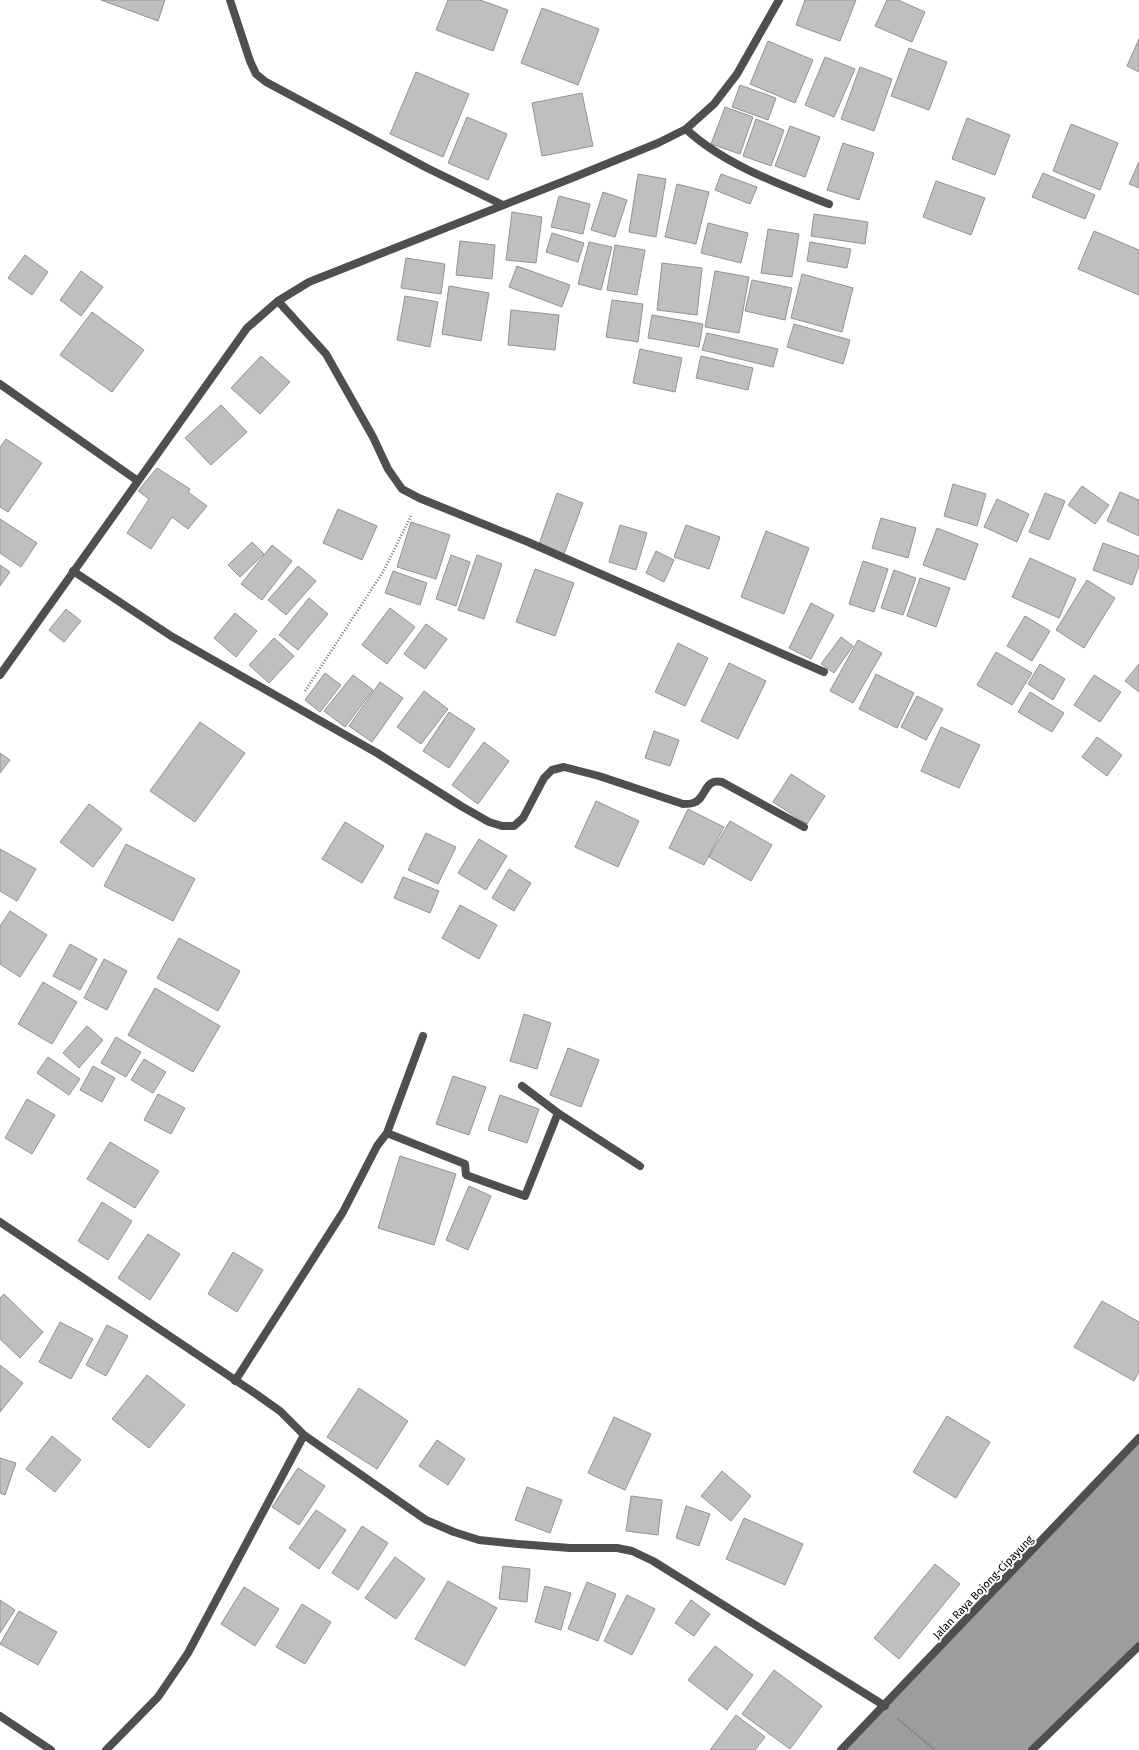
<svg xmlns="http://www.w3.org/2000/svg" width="1139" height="1750" viewBox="0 0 1139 1750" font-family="'Fira Sans',sans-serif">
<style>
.water{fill:#9d9d9d}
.building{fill:#bfbfbf;stroke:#939393}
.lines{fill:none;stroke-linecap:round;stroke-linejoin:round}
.path{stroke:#717171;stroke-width:2.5;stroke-dasharray:1 2;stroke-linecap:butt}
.service{stroke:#4f4f4f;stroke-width:8}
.minor{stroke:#4f4f4f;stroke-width:8}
.tertiary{stroke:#4f4f4f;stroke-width:8}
.labels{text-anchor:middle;stroke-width:4;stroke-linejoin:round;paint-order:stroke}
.street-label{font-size:11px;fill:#000;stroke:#fff}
</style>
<rect width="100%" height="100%" fill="#fff"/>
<path class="water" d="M1139,1433v213l-107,104h-189z"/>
<path class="building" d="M101,0h64l-7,21z
M448,0h32l28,10 -15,41 -57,-21z
M805,0h51l-16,41 -44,-16z
M887,0h11l27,12 -13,30 -37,-16z
M542,8l57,21 -21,56 -57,-22z
M1139,39v33l-12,-6z
M768,41l45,19 -18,43 -45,-19z
M909,48l38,14 -18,48 -38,-14z
M825,57l30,12 -21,48 -29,-12z
M860,67l32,12 -18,52 -33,-12z
M416,72l53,22 -26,63 -53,-23z
M740,85l36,13 -8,22 -36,-13z
M582,93l11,53 -51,10 -10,-53z
M725,107l28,10 -13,37 -29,-10z
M467,117l40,17 -19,46 -40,-17z
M967,118l43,17 -15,40 -43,-16z
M756,119l28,11 -13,36 -28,-10z
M1071,124l47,19 -18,47 -47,-19z
M790,126l30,11 -15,40 -30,-11z
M843,143l31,10 -15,47 -32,-10z
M1139,162v26l-10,-4z
M1043,173l52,22 -10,24 -53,-22z
M638,174l28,5 -10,58 -27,-5z
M721,174l36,13 -7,17 -35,-14z
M936,181l49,17 -14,37 -48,-18z
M677,184l32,8 -13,52 -31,-7z
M603,192l24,8 -12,37 -24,-7z
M559,196l31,8 -7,30 -32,-7z
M512,212l30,5 -6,46 -30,-3z
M814,214l54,8 -3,22 -54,-8z
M708,223l40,10 -7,30 -40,-10z
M768,229l31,5 -7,43 -31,-4z
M1094,231l45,19v45l-61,-26z
M552,233l32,10 -6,19 -32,-10z
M460,241l35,4 -3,34 -36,-4z
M589,242l23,5 -11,43 -23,-6z
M810,242l41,7 -4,19 -40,-7z
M615,245l30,5 -8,45 -30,-5z
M25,255l23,17 -16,23 -24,-17z
M406,258l39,6 -4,30 -40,-6z
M662,263l40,5 -5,47 -40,-5z
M517,266l53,19 -8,22 -53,-20z
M81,271l22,16 -22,29 -21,-16z
M715,271l34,6 -10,56 -34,-6z
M802,274l51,14 -11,44 -51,-14z
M752,280l40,8 -7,32 -40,-9z
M449,286l40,7 -8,48 -39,-7z
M405,296l33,6 -8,45 -33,-7z
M612,300l31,4 -5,38 -32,-5z
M511,310l48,5 -4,35 -47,-5z
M92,312l52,38 -32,42 -52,-37z
M652,315l51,9 -4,23 -51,-9z
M794,324l56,16 -7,24 -56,-17z
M707,333l71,16 -5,18 -71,-17z
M640,349l42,9 -7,34 -42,-9z
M261,356l29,26 -30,32 -29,-26z
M701,356l52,12 -5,22 -52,-12z
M221,405l26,27 -36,33 -26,-27z
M6,439l36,24 -34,49 -8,-5v-60z
M157,468l33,21 -2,3 19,14 -19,23 -16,-12 -21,32 -24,-16 22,-34 -11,-8z
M953,484l33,10 -9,32 -33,-10z
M1082,486l27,19 -14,19 -27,-19z
M1120,492l19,8v36l-32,-15z
M557,493l26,10 -19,51 -25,-10z
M1045,493l20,8 -16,39 -20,-8z
M997,499l32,15 -12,28 -33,-15z
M338,509l39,17 -15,34 -39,-17z
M881,518l35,10 -8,30 -36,-10z
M0,519l37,24 -16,24 -21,-14z
M411,522l39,13 -14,44 -39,-12z
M620,525l27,8 -11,37 -27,-8z
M686,525l34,12 -11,32 -35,-12z
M937,528l41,16 -13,36 -42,-15z
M766,531l43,17 -25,66 -43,-17z
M252,542l12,12 -24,23 -12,-12z
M1103,543l36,13v10l-7,19 -39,-15z
M272,545l20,16 -30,39 -21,-16z
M656,551l18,9 -10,22 -18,-9z
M451,555l19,7 -14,44 -20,-7z
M477,555l25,9 -18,55 -26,-9z
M1030,558l46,21 -17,39 -47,-21z
M863,561l25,8 -14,43 -25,-8z
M0,565l10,7 -10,14z
M298,566l18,15 -30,34 -18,-15z
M535,569l39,14 -19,53 -39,-14z
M894,570l22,8 -13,37 -22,-7z
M393,571l34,12 -7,22 -35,-12z
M920,578l30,10 -14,39 -29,-11z
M1087,580l28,18 -31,50 -28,-18z
M309,598l19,16 -30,36 -19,-15z
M811,603l23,12 -23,44 -22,-11z
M390,608l25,19 -28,37 -25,-19z
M66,609l15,12 -17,21 -15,-12z
M235,613l22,18 -21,26 -22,-19z
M1025,616l25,15 -18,30 -25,-15z
M426,624l21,15 -22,30 -21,-15z
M841,637l12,9 -19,27 -13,-9z
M274,638l20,18 -25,27 -20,-18z
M858,640l24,13 -29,50 -23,-12z
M678,643l30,15 -23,48 -30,-14z
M996,652l36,21 -20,32 -35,-20z
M729,663l37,18 -28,58 -37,-18z
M1040,664l25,15 -12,21 -25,-16z
M1139,664v28l-14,-11z
M325,673l16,12 -21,27 -15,-12z
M876,674l38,19 -17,35 -38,-19z
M353,675l20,15 -28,37 -21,-16z
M1094,675l27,17 -21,30 -26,-17z
M380,682l23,16 -31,44 -23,-16z
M424,691l24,18 -27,35 -24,-17z
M1030,692l34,21 -12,19 -34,-20z
M917,696l26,13 -17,31 -25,-13z
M449,712l26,17 -26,39 -26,-17z
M200,722l45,31 -50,69 -45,-31z
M941,727l39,18 -21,43 -38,-17z
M654,731l25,9 -9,26 -25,-8z
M1097,737l25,18 -15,21 -25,-19z
M484,742l25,19 -31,43 -26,-19z
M0,753l10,7 -10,13z
M791,774l34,22 -18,28 -34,-22z
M596,801l43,20 -21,46 -43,-20z
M89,804l33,25 -29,38 -33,-25z
M688,809l36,18 -20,38 -35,-17z
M730,821l42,24 -21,36 -42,-24z
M345,822l39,24 -22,37 -40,-24z
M426,833l30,14 -18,37 -30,-14z
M479,839l28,17 -21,34 -28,-17z
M126,844l69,35 -22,42 -69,-35z
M0,849l36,20 -19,32 -17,-10z
M509,869l22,14 -17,28 -22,-13z
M403,877l36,14 -9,22 -36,-15z
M460,905l37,20 -18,34 -37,-21z
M10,911l37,24 -27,42 -20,-13v-38z
M179,938l61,33 -22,40 -61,-33z
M70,944l27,15 -17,31 -27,-14z
M104,959l23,12 -20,39 -23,-12z
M43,982l34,20 -25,42 -34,-20z
M155,988l65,38 -27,46 -65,-37z
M524,1014l27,9 -14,46 -27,-8z
M87,1026l16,14 -24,28 -16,-15z
M116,1037l25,15 -15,25 -25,-14z
M568,1048l31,12 -18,47 -31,-12z
M48,1057l32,22 -11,16 -32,-22z
M144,1059l22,13 -13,21 -22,-13z
M93,1066l22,12 -13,24 -22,-12z
M453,1076l33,11 -17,48 -33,-11z
M158,1094l27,14 -14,26 -27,-14z
M500,1095l39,14 -12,34 -39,-13z
M27,1099l28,16 -23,39 -27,-16z
M110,1142l49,29 -24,37 -48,-29z
M400,1156l56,18 -22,71 -56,-17z
M469,1186l22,10 -23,54 -22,-10z
M102,1202l30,19 -24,39 -30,-19z
M148,1234l32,20 -30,46 -32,-22z
M233,1252l30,18 -26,42 -29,-18z
M4,1294l39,38 -23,26 -20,-19v-41z
M1102,1301l37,21v50l-5,9 -60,-34z
M60,1322l33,17 -22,40 -32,-17z
M107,1325l21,11 -22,40 -20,-11z
M0,1365l23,18 -23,29z
M147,1375l38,30 -36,43 -37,-29z
M359,1388l49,33 -31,48 -50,-32z
M947,1416l43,26 -34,56 -43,-26z
M614,1417l37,17 -26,56 -37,-17z
M52,1436l29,24 -26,32 -29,-23z
M437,1440l28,19 -17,26 -29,-19z
M0,1458l16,5 -11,32 -5,-2z
M298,1468l27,18 -26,39 -27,-18z
M722,1471l29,25 -20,25 -30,-25z
M527,1487l35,13 -12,33 -35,-13z
M631,1496l31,4 -4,35 -32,-4z
M686,1506l24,8 -11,32 -23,-8z
M316,1510l30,20 -27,39 -30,-21z
M744,1518l59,26 -18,41 -59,-26z
M362,1526l26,17 -30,47 -26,-17z
M395,1557l30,22 -29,40 -31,-21z
M935,1564l25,20 -61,75 -25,-21z
M503,1566l27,3 -3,33 -28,-3z
M448,1581l49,27 -32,58 -50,-27z
M587,1582l29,12 -18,47 -30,-12z
M545,1586l26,7 -10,37 -26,-8z
M244,1587l35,22 -24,37 -34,-22z
M627,1595l28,14 -23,46 -28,-14z
M0,1600l15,10 -15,23z
M691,1600l19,14 -16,22 -19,-13z
M302,1604l29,18 -26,42 -29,-17z
M19,1611l38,21 -19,33 -38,-21z
M715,1646l38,29 -26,35 -39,-30z
M774,1670l48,36 -32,43 -48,-35z
M736,1715l29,22 -10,13h-45z"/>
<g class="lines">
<path class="path" d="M305,691l78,-119 28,-56
M898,1719l37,31"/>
<path class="service" d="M230,0l20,61 6,13 10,8 161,86 76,37"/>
<path class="minor" d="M686,129c37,35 95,56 143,75
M278,301l48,53 47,83 15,32 14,20 17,9 109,44 296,130
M0,384l138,97
M73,571l98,65 206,117 84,53 28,16 13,4h12l9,-8 21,-40 8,-8 12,-3 35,9 84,28c3,0 8,0 10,-1 14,-4 10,-25 29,-21l82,45
M0,675l247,-347 31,-27 31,-19 263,-104 86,-35 28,-14 28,-25 23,-30 42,-74
M522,1086l36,27 82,53
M387,1133l36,-97
M0,1222l256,172 24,17 24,24 122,85 28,12 25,8 39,4 52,4h47l15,3 21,10 232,145
M235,1381l108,-169 34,-66 10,-13 78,31 1,11 59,21 33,-83
M0,1716l51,34
M106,1750l52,-53 30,-44 116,-218
M1032,1750l107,-104"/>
<path class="tertiary" d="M841,1750l298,-312"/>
</g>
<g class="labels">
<g class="street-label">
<text transform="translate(983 1587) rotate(-46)" y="4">Jalan Raya Bojong-Cipayung</text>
</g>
</g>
</svg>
